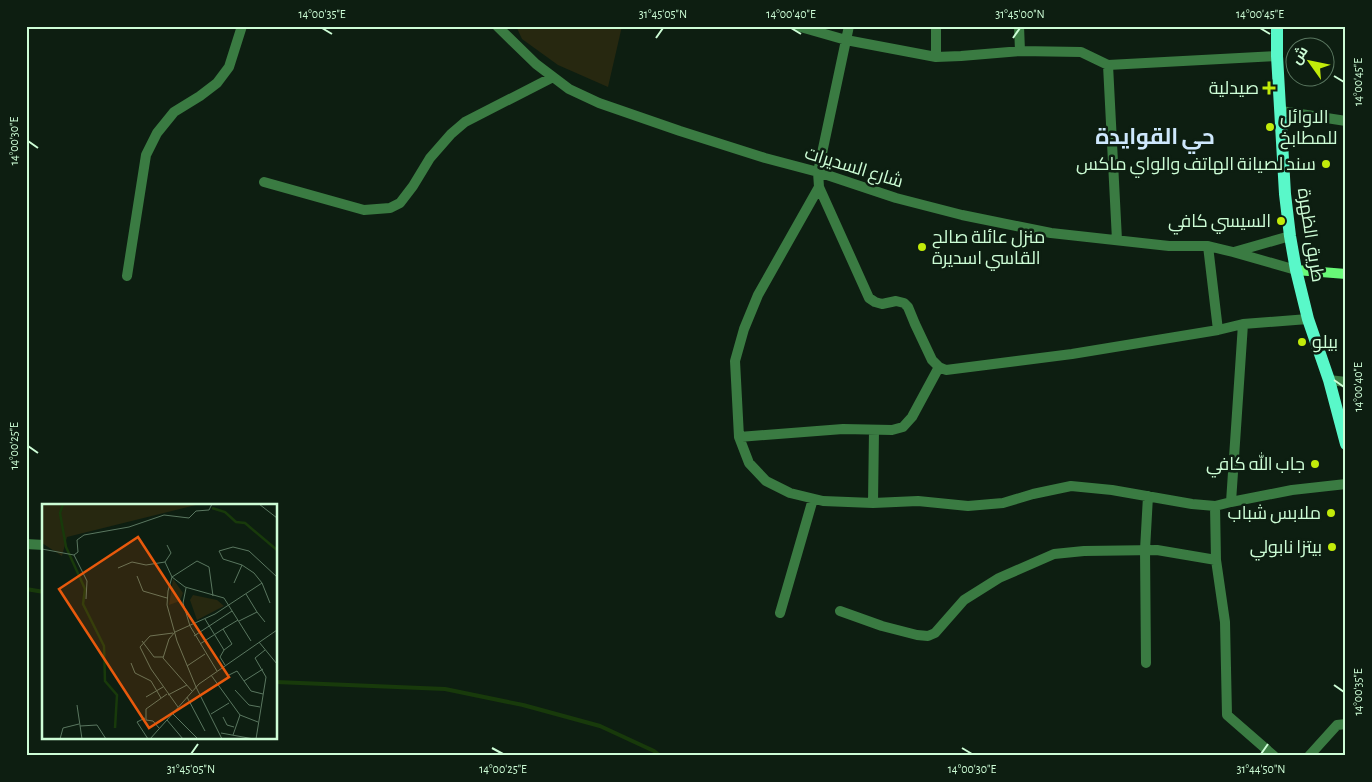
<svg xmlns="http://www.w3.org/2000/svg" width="1372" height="782" viewBox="0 0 1372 782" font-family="'Alegreya Sans',Cairo,sans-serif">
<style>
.green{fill:#272810}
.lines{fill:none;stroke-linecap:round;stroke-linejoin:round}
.stream{stroke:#183a0b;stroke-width:4}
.street{stroke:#3a7b42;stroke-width:10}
.secondary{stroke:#68f878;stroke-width:10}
.primary{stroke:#59f8c9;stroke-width:12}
.ticks{fill:none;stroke:#cdfdd6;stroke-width:2}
.poi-dot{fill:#c2eb0a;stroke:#0d1e11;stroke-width:2}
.labels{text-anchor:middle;stroke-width:5;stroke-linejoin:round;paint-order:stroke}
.poi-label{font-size:18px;fill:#cdfdd6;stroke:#0d1e11;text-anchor:end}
.street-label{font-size:18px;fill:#cdfdd6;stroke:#0d1e11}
.district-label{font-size:22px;font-weight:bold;fill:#cee8fd;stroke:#0d1e11}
.inset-river{fill:none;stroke:#183a0b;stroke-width:2.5}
.inset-road{fill:none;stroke:#5a7760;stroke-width:1}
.view{fill:#e8590c;fill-opacity:0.15;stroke:#e8590c;stroke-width:2.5}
.inset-edge{fill:none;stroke:#cdfdd6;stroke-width:2.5}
.neatline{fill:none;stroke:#cdfdd6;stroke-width:2}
.ticks-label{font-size:12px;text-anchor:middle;fill:#cdfdd6}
</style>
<rect width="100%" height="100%" fill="#0d1e11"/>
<path class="green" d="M516,26h106l-14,61 -50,-22 -36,-26z"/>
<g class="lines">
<path class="stream" d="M26,589l18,3
M276,682l169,7 78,16 77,21 54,25 6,5"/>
<path class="street" d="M497,26l39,38 33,25 30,14 81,28 85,27 53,14 78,26 66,17 89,18 118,13h39l25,6 63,18
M797,26l49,14 90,17 25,-1 59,-5 61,1 27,13 169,-9
M849,26l-31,146 1,15 50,111 6,4 7,2 14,-3 8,2 4,4 7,17 17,36 7,7 7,3 126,-16 146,-24 25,-6 65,-5
M1019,26l1,25
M936,57v-31
M1108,65l9,175
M1281,111l65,10
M264,182l100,28 26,-2 10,-5 13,-17 17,-28 21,-24 14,-12 88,-45
M819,187l-61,108 -14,34 -9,32 4,76 10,26 17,18 24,12 33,8 50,2 45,-2 50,5 35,-3 30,-9 38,-8 41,4 80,14 23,2 16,-4 61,-12 54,-6
M1208,246l10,84
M1234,252l56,-16
M127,276l19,-121 11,-22 17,-21 26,-16 17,-13 12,-16 13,-41
M1329,380l17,2
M739,437l104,-8 49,1 11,-3 9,-10 27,-50
M1231,502l12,-178
M873,503l1,-73
M1215,506l1,54 9,62 2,93 47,41
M26,544l18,1
M840,611l42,15 35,9 11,1 7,-3 29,-33 35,-22 55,-24 30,-3 73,-1 59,10
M780,613l33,-114
M1146,663l-1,-113 3,-54
M1309,756l28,-31 9,-1"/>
<path class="secondary" d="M1296,270l50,4"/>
<path class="primary" d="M1277,26v30l8,138 5,42 6,34 12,49 21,61 17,64"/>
</g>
<path class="ticks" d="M322,28l10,6M791,28l10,6M1260,28l10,6M656,38l7,-10M1013,38l7,-10M1334,76l10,6M28,141l10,7M1334,380l10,7M28,446l10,7M1334,685l10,7M492,748l11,6M962,748l10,6M191,754l7,-10M1261,754l7,-10"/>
<g class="poi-dot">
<path d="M1266.5 80.5h5v5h5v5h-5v5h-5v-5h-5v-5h5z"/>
<circle cx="1270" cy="127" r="5"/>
<circle cx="1326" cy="164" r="5"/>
<circle cx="1281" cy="221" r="5"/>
<circle cx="922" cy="247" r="5"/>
<circle cx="1302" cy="342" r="5"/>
<circle cx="1315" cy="464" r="5"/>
<circle cx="1331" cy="513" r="5"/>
<circle cx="1332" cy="547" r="5"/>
</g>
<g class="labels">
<g class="poi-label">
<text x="1259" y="94">صيدلية</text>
<text x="1280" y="123" text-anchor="start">الاوائل<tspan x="1280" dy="21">للمطابخ</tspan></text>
<text x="1316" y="170">سند لصيانة الهاتف والواي ماكس</text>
<text x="1271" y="227">السيسي كافي</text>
<text x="932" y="243" text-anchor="start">منزل عائلة صالح<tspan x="932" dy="21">القاسي اسديرة</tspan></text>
<text x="1312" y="348" text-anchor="start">بيلو</text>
<text x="1305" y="470">جاب الله كافي</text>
<text x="1321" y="519">ملابس شباب</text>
<text x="1322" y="553">بيتزا نابولي</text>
</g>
<g class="street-label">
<text transform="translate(854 167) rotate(17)" y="6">شارع السديرات</text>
<text transform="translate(1311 235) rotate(81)" y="6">طريق الظهرة</text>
</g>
<g class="district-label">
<text x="1155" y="144">حي القوايدة</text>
</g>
</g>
<g transform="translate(42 504)">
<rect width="235" height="235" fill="#0d1e11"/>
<path d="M0,0h158l-133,33 -5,19 -20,-13zM131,75l10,14 -3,8 -11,4zM151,91l24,5 7,6 -27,14 -7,-20z" fill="#272810"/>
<path class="inset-river" d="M21,0l-3,9 6,34 19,42 -2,15 21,42 1,35 12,14 -2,33M170,4l13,4 11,10 9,1 32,27"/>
<path class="inset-road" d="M217,0l18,14M0,45l32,6 4,-3 -1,-12 7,-5 45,-8 35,-12 25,3 7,-7 13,-1 3,-6M32,51l13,26 -1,18M123,58l6,-9 -4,-8M76,64l14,-6 14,3 19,-3 7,15 13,10 39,11 27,43M95,72l6,15 24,7M192,79l8,-18M144,84l-3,15 7,23 27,45M204,90l11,18M228,99l-8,-20 -8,-10 -12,-8 -19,-6 -4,-8 14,-4 16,4 28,26M163,115l19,31 -4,7 5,8M197,117l18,-9 8,10M181,125l15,-9M131,129l-23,3 -10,11 11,22 27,38M152,132l38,-25M100,137l12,16h9M217,138l18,22M158,140l23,-15 9,15 -8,6M223,146l-10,8 11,19M89,159l4,10 16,8 10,17M145,162l18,-12M169,171l29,40 18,7M185,172l10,-5 14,20 12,3M202,177l19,-12M154,183l-19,-46 -10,-36 1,-14 4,-14 25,-16 12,6 4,29M154,183l26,52M193,186l14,15 11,2M150,187l-29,-33 6,-19 6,-7 40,-18 47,-31M126,191l19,-10M104,193l17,-10M145,193l18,34M35,201l5,34M131,210l25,25M169,210l18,-11M181,213l4,8 7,2M103,214l-8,4 11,17M125,216l16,19M38,222l17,-1 9,14M117,224l-6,-7 -7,-1v-11l21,-15M179,229l33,6M191,231l7,-20M18,235l3,-11 16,-4M108,235l49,-55 78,-54M214,235l10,-62"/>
<path class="view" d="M96,33l91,140 -80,51 -90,-139z"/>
<rect width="235" height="235" class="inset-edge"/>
</g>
<rect width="1372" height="782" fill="none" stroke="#0d1e11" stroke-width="55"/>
<g transform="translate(1310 62) rotate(303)"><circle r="24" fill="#0d1e11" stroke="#5a7760"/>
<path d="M0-4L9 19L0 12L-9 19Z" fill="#c2eb0a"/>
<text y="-8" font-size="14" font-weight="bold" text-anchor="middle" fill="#cdfdd6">ش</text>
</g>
<rect x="28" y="28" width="1316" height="726" class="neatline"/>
<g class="ticks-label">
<text x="322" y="18">14°00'35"E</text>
<text x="663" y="18">31°45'05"N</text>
<text x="791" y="18">14°00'40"E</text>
<text x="1020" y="18">31°45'00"N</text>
<text x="1260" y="18">14°00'45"E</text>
<text transform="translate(1358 82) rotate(-90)" y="4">14°00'45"E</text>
<text transform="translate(14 141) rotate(-90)" y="4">14°00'30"E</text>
<text transform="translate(1358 387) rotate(-90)" y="4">14°00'40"E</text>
<text transform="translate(14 446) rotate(-90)" y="4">14°00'25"E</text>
<text transform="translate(1358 692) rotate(-90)" y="4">14°00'35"E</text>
<text x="191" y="773">31°45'05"N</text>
<text x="503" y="773">14°00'25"E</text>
<text x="972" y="773">14°00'30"E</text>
<text x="1261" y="773">31°44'50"N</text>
</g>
</svg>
